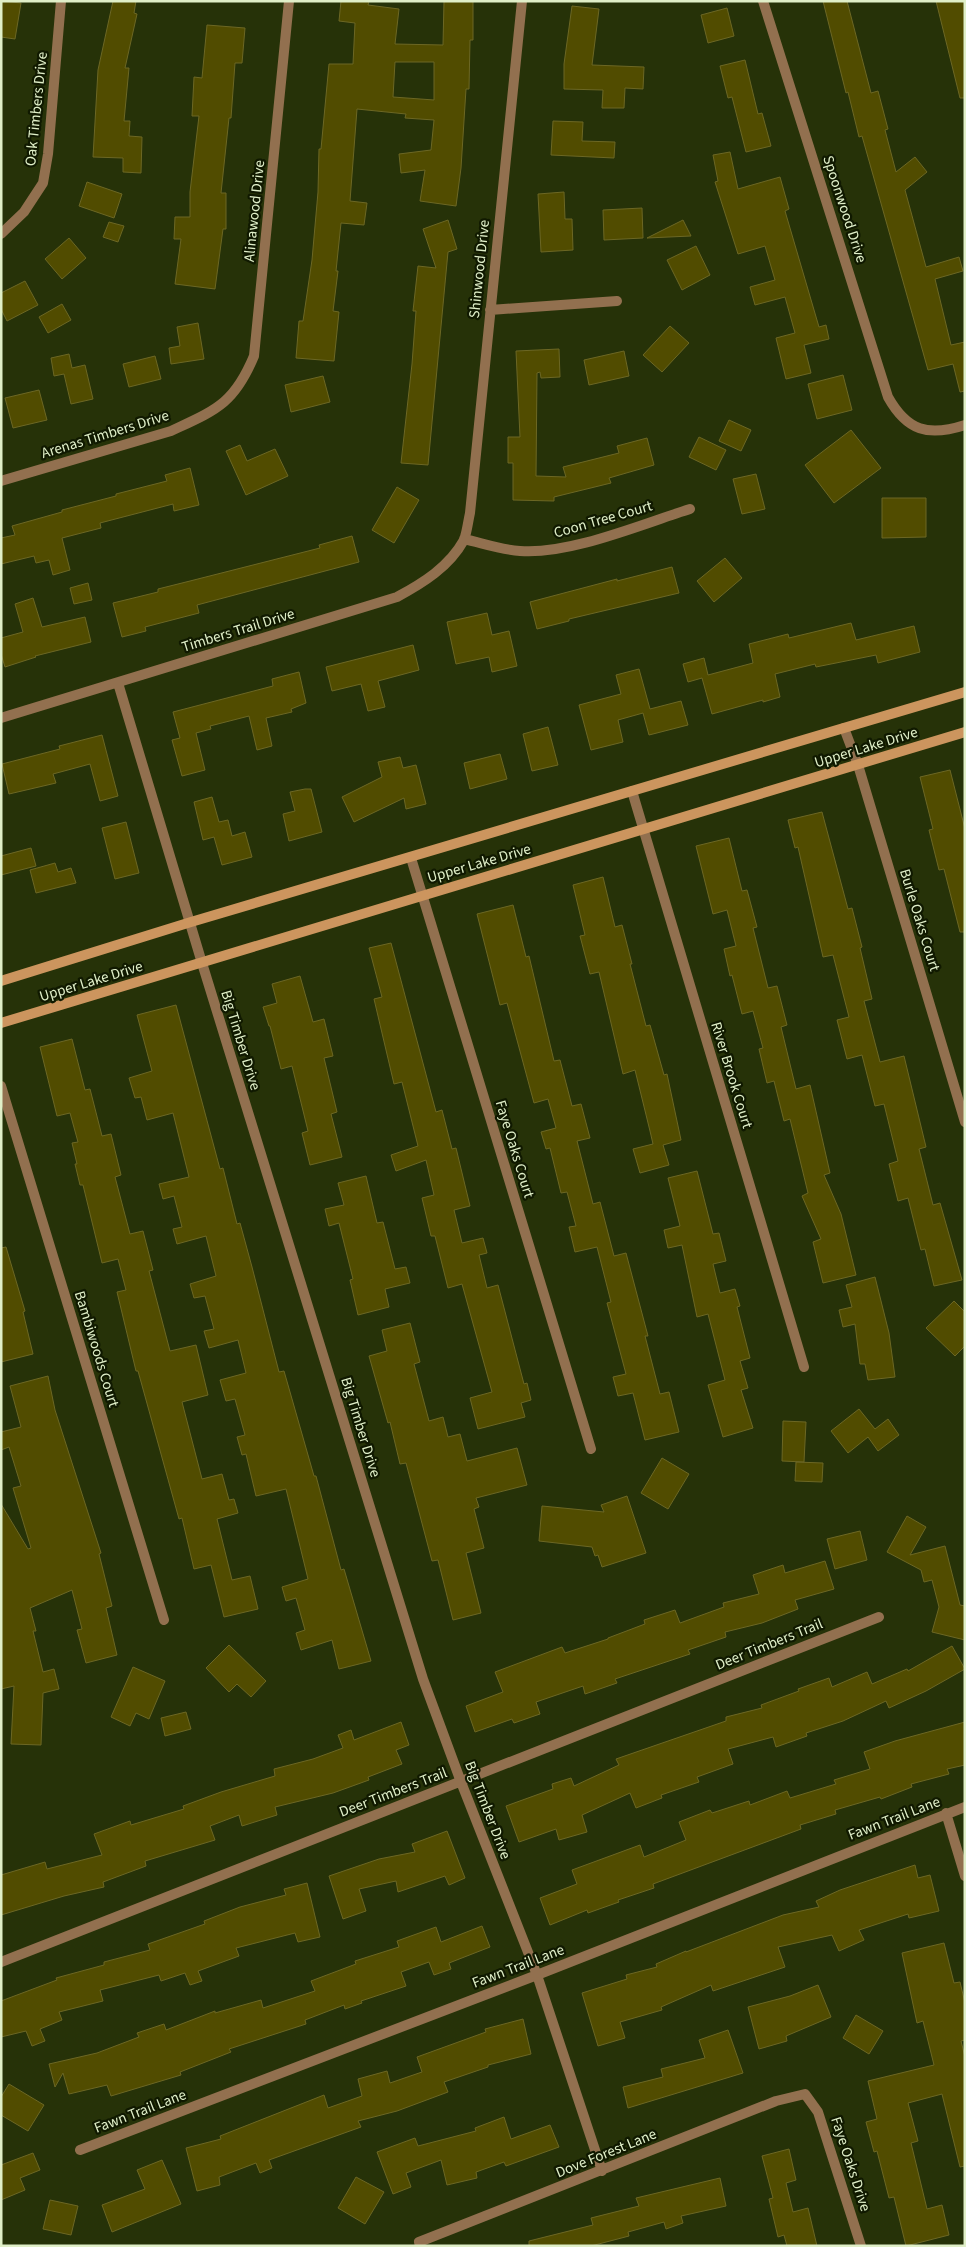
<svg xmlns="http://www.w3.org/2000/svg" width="966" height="2247" viewBox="0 0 966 2247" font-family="'Source Sans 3',sans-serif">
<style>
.building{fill:#514c00;stroke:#6c6724;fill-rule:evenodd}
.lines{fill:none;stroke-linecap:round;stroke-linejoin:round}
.street{stroke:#92704f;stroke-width:10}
.secondary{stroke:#cc955e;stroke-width:10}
.labels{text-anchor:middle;stroke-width:4.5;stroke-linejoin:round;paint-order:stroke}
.street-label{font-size:15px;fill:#e0efc8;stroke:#101900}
</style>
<rect width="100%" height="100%" fill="#263208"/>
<path class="building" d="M1,1l20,2 -6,36 -14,-2z
M113,1h23l-2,12 3,1 -12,54h4l-5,53h6l-1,15 13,1 -1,36 -18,-1v-14l-30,-1 5,-87z
M341,1h28l-1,4 31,4 -4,35 48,1 1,-44h29v39h-3l-1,49h-3l-5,79 -5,38 -36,-5 5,-31 -24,3 -2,-19 32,-4 3,-30 -29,-2 1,-4 -49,-5 -7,92 17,2 -3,22 -23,-2 -5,48h2l-5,40 6,1 -5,49 -38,-3 3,-37h4l9,-61 6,-68 1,-43h2l8,-85h24l2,-41 -16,-2zM395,62h39v38l-41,-3z
M823,1h24l24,92 7,-2 10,38 -3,1 11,42 19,-15 12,15 -22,18 21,77 33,-10 4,14 -28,8 16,66 14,-3v49l-5,1 -7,-28 -25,6 -66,-234 -3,1 -11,-45 -2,1z
M936,1h29v97h-5z
M572,6l27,3 -7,56 52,2 -1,22 -18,-1 -1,20h-22l1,-18 -39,-1v-25z
M727,8l7,28 -26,7 -7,-28z
M207,25l38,3 -3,35h-7l-4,55h-2l-8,75h5v36h-3l-8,60 -40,-5 6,-45h-7l1,-22h15v-25l9,-76h-7l2,-39 8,1z
M745,60l13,54 4,-1 9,33 -25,6 -14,-55 -4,1 -8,-32z
M553,121l30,1 -1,19 33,1 -1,16 -63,-3z
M730,152l8,37 42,-12 9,32 -4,2 34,116 7,-2 3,14 -25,6 7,28 -25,6 -10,-41 19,-5 -10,-36 -30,8 -5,-18 25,-7 -10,-34 -27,8 -23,-72 3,-1 -5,-26z
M87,182l35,12 -8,24 -35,-12z
M564,192l1,27h7l1,31 -32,2 -3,-58z
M642,208l1,30 -39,2 -1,-30z
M448,220l9,29 -9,3 -20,213 -27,-2 11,-99 4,-53h-3l5,-45 18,2 -13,-39z
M683,220l8,16 -44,2z
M109,222l15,4 -6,16 -15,-5z
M69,238l17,20 -24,21 -17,-20z
M696,246l14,29 -28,15 -15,-30z
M25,281l13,24 -31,16 -6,-12v-16z
M62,304l9,16 -23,13 -9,-16z
M198,323l6,36 -33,5 -2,-16 11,-2 -3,-19z
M670,326l19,17 -27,29 -19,-17z
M559,349l1,28 -19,1 -1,-6 -3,1 -1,103 30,1 -3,-10 56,-14 -2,-7 30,-8 7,27 -45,13 2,5 -57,14v4l-41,-1v-37h-5v-26h12l-4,-86z
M624,351l5,25 -40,9 -5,-25z
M69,354l3,14 13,-3 8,34 -22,5 -7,-30 -10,2 -3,-18z
M155,356l6,23 -32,8 -6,-23z
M843,375l9,35 -35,9 -9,-35z
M323,376l7,26 -39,10 -6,-27z
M39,390l8,30 -34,8 -8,-30z
M729,420l22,10 -10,21 -22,-10z
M851,430l30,38 -47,35 -29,-38z
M699,437l27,13 -10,20 -27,-13z
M240,445l7,16 28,-12 13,27 -42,19 -20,-44z
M190,468l9,37 -25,6 -1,-7 -73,19 1,5 -39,10 8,32 -17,5 -4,-15 -13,3 -2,-7 -33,8v-26l14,-3 -3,-9 50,-14v-2l54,-14v-2l51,-13 -2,-6z
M756,474l9,35 -23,5 -9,-35z
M397,487l22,13 -25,43 -22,-13z
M882,498h44v39l-44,1z
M352,536l7,26 -162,43 2,8 -54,14 1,4 -24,6 -9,-34 45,-11v-3l32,-8 130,-33 -1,-3z
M725,558l17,20 -28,24 -17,-21z
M672,567l7,26 -110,26v2l-32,8 -7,-27 87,-23v2z
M88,583l4,17 -18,4 -4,-16z
M33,598l9,29 43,-10 6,25 -56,14 1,1 -31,10 -4,-13v-16l22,-6 -8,-28z
M487,613l5,22 17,-4 8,35 -25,6 -3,-15 -33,7 -9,-42z
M851,623l5,17 58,-14 6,26 -42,11 -2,-8 -60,12 -1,-3 -40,10 5,23 -17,5v-2l-51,14 -10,-36 -14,4 -5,-18 21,-6 4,17 45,-12 -4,-19 39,-10 1,4z
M413,645l6,25 -41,11 7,26 -17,4 -7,-27 -29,7 -6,-24z
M639,669l11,40 31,-8 7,24 -39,10 -6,-22 -25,7 5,22 -32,8 -12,-45 42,-11 -5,-19z
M299,672l7,31 -15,6 1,3 -26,6 6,28 -15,4 -8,-34 -39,10 1,3 -15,4 9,37 -23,6 -10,-36 8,-2 -7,-26 100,-26 -1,-7z
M548,727l10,38 -26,6 -9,-37z
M102,735l16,61 -18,5 -10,-37 -37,10 3,9 -47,11 -7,-30 58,-15 -1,-3z
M500,754l7,25 -37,10 -6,-26z
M400,757l3,11 13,-3 10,39 -20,5 -2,-11 -50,24 -12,-25 40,-20 -4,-15z
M950,770l15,59v103h-5l-16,-63 -5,1 -10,-40 4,-1 -13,-52z
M305,789h6l11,43 -33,9 -6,-27 12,-3 -5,-19z
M212,797l7,25 9,-2 4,16 13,-4 7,25 -30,8 -8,-28 -11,3 -9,-38z
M822,812l26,97 4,-1 10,39 -2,1 12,51 -8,2 16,61 24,-6 22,91 -7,2 14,56 7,-2 22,77 -28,6 -9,-37 -4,1 -13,-52 -10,3 -9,-37 9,-3 -14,-57 -9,2 -13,-51 -15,4 -10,-39 12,-3 -16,-62 -10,2 -25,-110 -3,1 -7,-28z
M126,822l13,51 -24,6 -13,-51z
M729,838l13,53 5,-1 10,37 -4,1 15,60 9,-2 10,39 -6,2 15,62 14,-4 20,88 -6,2 17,39 15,61 -33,8 -10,-41 8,-3 -19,-43 6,-3 -18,-74 -6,2 -10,-40 -7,2 -8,-34 4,-1 -10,-37 -11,3 -10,-39 -2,1 -6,-27 12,-3 -9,-36 -14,4 -17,-68z
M31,848l5,18 -35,9v-19z
M55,863l3,9 13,-4 5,15 -40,10 -6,-23z
M603,877l12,50 7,-2 10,39h-2l16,62 4,-1 14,50 3,-1 14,66 -18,5 6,20 -29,8 -7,-24 20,-5 -3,-13 -15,-61 -12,4 -24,-102 -9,2 -10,-38 5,-1 -12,-50z
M513,905l13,52 3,-1 25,105 6,-1 12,46 9,-2 9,34 -13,3 16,63 7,-2 14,54 12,-3 22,83h-3l15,58 9,-2 10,40 -34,8 -12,-47 -15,3 -5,-19 13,-3 -19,-71 4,-1 -14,-55 -22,5 -6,-25 7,-1 -9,-34 -6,1 -11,-45 -4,1 -5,-17 15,-4 -8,-29 -14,4 -27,-100 -7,2 -23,-91z
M391,943l45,169 6,-2 10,39 4,-1 14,58 -16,4 8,33 21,-5 4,15 -8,2 8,33 11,-3 26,99 3,-1 4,17 -10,3 4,14 -47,12 -8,-31 22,-6 -30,-108 -14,4 -13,-52h-4l-9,-38 12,-3 -8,-35 -30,11 -5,-16 27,-9 -16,-64 -8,2 -20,-85 8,-2 -13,-49z
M300,976l13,46 11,-3 9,37 -9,2 13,54 -6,2 11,43 -32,8 -8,-32 6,-2 -16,-65 -11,3 -11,-43h-1l-6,-19 14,-4 -5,-19z
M176,1005l44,164 3,-1 14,56 3,-1 12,44 27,105 5,-1 30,105h2l25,94 3,-1 27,92 -32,8 -7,-29 -31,10 -5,-17 9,-3 -9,-32 -10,3 -4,-14 26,-8 -22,-90 -30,7 -10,-42 -4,1 -5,-18 8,-2 -10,-36 -9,2 -6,-21 26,-7 -8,-33 -29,8 -5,-17 10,-2 -9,-33 -11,2 -4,-14 26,-8 -10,-40 -29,8 -4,-15 9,-2 -8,-31 -11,3 -4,-15 30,-7 -16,-64 -26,7 -6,-23 -6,1 -6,-20 23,-7 -15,-56z
M72,1039l13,51 5,-1 12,47 9,-2 10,41 -6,2 15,57 13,-3 10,39 -4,1 21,80 26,-6 12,50 -26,7 20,77 20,-5 7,26 5,-1 4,14 -21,6 15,61 18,-4 8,33 -34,8 -13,-52 -17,4 -12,-51 -3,1 -41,-148h-2l-19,-79 9,-2 -8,-31 -16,4 -19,-78h-3l-5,-21h2l-5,-21 6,-1 -8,-29 -13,3 -17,-69z
M697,1171l16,63 6,-1 7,28 -13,3 7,29 15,-4 5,17 -3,1 13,51 -10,3 8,27 -7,2 12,38 -30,9 -15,-52 17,-5 -17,-66 -11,3 -15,-72 -14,3 -4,-18 16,-4 -12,-48z
M366,1176l11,47 6,-1 12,47 11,-2 4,16 -25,6 4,18 -31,8 -8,-35 3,-1 -14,-56 -10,3 -4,-17 19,-4 -6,-22z
M6,1247l19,64 -2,1 10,42 -32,8v-114z
M875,1277l14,56 6,44 -27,3 -3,-16h-5l-5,-40 -12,3 -4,-17 13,-3 -6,-22z
M954,1301l11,11v34l-10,10 -29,-28z
M410,1323l10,39 -6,2 15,57 14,-4 5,20 12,-3 7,27 50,-13 10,37 -51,13 3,9 -5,2 10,39 -18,5 15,60 -28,7 -15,-60 -6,1 -26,-98 -6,1 -10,-42 -2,1 -19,-67 18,-5 -5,-21z
M48,1376l7,34 46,143 -2,1 13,52 -6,2 11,47 -31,8 -9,-33 5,-1 -10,-39 -42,18 6,23h-3l10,41 11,-3 5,20 -16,4 -2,52 -30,-1 3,-58 -13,3v-185l27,45 3,-1 -18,-60 8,-2 -12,-39 -8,3v-18l20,-5 -11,-41z
M859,1409l16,20 13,-10 11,16 -21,16 -10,-14 -20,16 -17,-22z
M783,1421l23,1 -2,40 -22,-1z
M662,1458l27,16 -21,35 -27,-16z
M796,1462l27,1 -1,19 -27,-1z
M627,1496l19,57 -44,14 -4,-12 -3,1 -3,-9 -53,-6 3,-35 62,6 -3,-7z
M907,1516l19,11 -16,28 35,-9 15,59 5,1v34l-33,-8 7,-25 -7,-27 -8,2 -3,-12 -34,-18z
M860,1531l7,29 -32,9 -8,-30z
M825,1561l9,28 -39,11 3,9 -36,14 -37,9 1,5 -38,13 2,4 -75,25 2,4 -32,11 -2,-8 -47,16 4,12 -26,9 -2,-4 -37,13 -9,-26 37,-14 -8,-20 67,-25 3,6 43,-14v-1l37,-14 -1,-4 31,-10 5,13 44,-16 -1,-4 36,-9 -6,-19 30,-10 2,8z
M229,1645l37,36 -15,16 -14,-13 -8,8 -23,-24z
M952,1646l13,23 -39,22 -37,17 -3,-7 -43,20 -37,12 1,3 -31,11 -3,-10 -45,12 5,15 -36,13 2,5 -38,13 1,3 -26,10 -6,-15 -48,22 5,17 -28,8 -3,-11 -37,13 -13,-36 47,-17 -1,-5 19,-6 3,8 45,-21 -3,-6 110,-38v-4l36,-9 -1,-3 38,-14 -1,-2 31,-11 3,9 35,-15 5,12 35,-15 1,2z
M133,1667l32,14 -16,38 -13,-6 -6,13 -19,-9z
M186,1712l5,17 -26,7 -4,-18z
M401,1722l8,23 -13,5 6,14 -34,13 1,3 -36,13 -58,14 2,8 -35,11 -3,-11 -29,11 5,14 -70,21 1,5 -43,16 1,5 -40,9 -63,19v-40l44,-13 2,7 55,-14 -8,-21 36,-13 1,4 53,-16 -1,-3 38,-14 54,-16 -1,-7 39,-10 30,-11 -5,-13 13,-5 3,10z
M965,1722v43l-18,4 2,5 -38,10 1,3 -31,12 -1,-2 -45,13 1,4 -36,11 1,4 -148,55 1,4 -36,12 1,2 -31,11 -1,-3 -37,15 -10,-27 37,-14 -5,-14 68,-25 4,12 42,-17 -7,-18 31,-12 2,3 37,-12 1,4 37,-14 3,7 46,-14 -2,-4 36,-11 -6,-17 31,-11z
M447,1831l18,47 -16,7 -4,-9 -47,16 -2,-11 -37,8 7,22 -23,8 -14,-43 50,-17 36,-7 -3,-8z
M915,1865l3,13 12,-3 9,36 -30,7 -1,-4 -49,16 5,10 -25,11 -7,-16 -54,12 7,20 -72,24 -2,-6 -50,22 1,3 -42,12 5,16 -27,8 -16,-53 45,-14 -1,-4 31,-8 -1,-3 30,-13v1l97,-37 36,-8 -3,-6 24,-11z
M307,1883l13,54 -22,5 -3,-9 -59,15 3,8 -41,15 4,10 -12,4 -5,-12 -24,8 -2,-6 -59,15 3,11 -44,11 3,8 -22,9 5,12 -13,5 -6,-15 -25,6v-36l56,-21 -1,-2 48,-13v-3l46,-12 -2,-6 57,-20 -1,-3 36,-14 46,-12 -2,-6z
M482,1926l8,21 -41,16 2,6 -17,6 -5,-13 -28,10 5,14 -45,15 1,2 -17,6 -1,-4 -39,15 1,4 -77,25 2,3 -51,20 1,3 -70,21 -4,-11 -38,9 -6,-21 -8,14 -6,-23 48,-11 42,-16 -2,-4 27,-9 2,6 49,-19v2l46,-13 2,8 52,-17 -4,-10 45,-17 -1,-3 44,-14 -2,-6 39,-14 5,15z
M944,1943l10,40 6,-1 5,21v37l-4,1 4,16v109l-5,1 -18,-73 -34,9 10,38 -7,2 16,66 15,-4 7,30 -43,11 -12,-49 -5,1 -12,-47 -3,1 -8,-30 11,-3 -9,-38 66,-16 -11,-44 -6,2 -15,-70z
M818,1985l13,32 -45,19 1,5 -28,8 -11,-42 42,-11z
M856,2015l27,16 -14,23 -26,-16z
M523,2019l8,35 -43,11v2l-44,15 4,10 -51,19 -39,10 3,6 -92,33 3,8 -12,5 -4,-10 -37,14 1,8 -23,6 -11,-43 35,-9 -1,-3 104,-41 4,13 34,-12 -4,-17 29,-8 3,12 32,-11 -5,-15 69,-25 -1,-3z
M728,2030l15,43 -115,35 -5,-21 40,-10 -2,-8 44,-11 -6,-18z
M9,2084l35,21 -16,26 -27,-16v-18z
M504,2117l7,22 39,-14 9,22 -53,19 -2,-4 -28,10 1,6 -30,7 -6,-25 -35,13 5,14 -18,7 -16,-42 38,-14 3,8 58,-15 -1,-3z
M789,2149l7,31 -10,3 7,29 15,-4 9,38h-30l-3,-11 -6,2 -9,-38 4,-1 -11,-42z
M33,2153l7,17 -20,8 5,12 -24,10v-35z
M162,2160l19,44 -69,28 -10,-27 43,-16 -8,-19z
M356,2177l28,15 -19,32 -27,-16z
M720,2178l6,28 -45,10 2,7 -17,6 -2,-7 -36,10 1,4 -38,10h-62v-5l64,-16 -2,-7 48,-12 -3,-8z
M50,2200l28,6 -7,29 -28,-6z"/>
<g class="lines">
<path class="street" d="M763,1l125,396c19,34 40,40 77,28
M1,234l23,-22 19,-29 5,-29 13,-153
M490,310l127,-9
M1,481l170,-50c45,-21 63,-27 83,-75l35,-355
M464,539c18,4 38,11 56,12 49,4 122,-27 170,-42
M118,683l84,280 221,716 38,103 76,193 65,196
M1,718l396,-121c26,-14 52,-30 67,-57 3,-8 4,-18 6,-27l52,-512
M844,728l14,37 107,357
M632,791l172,576
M411,858l180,591
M1,1086l163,534
M946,1813l19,63
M1,1962l878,-345
M80,2150l457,-175 428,-168
M420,2246l-1,-4 357,-141 29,-7 13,18 43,134"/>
<path class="secondary" d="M1,981l190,-59 774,-230
M1,1023l964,-291"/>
</g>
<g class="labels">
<g class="street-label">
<text transform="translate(36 109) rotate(-84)" y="5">Oak Timbers Drive</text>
<text transform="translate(845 209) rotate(72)" y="5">Spoonwood Drive</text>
<text transform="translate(254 211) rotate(-84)" y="5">Alinawood Drive</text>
<text transform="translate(479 269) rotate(-84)" y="5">Shinwood Drive</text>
<text transform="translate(105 434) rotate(-17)" y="5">Arenas Timbers Drive</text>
<text transform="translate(603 519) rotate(-16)" y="5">Coon Tree Court</text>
<text transform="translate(238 630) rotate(-17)" y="5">Timbers Trail Drive</text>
<text transform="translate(866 747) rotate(-17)" y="5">Upper Lake Drive</text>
<text transform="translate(479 863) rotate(-16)" y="5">Upper Lake Drive</text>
<text transform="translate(920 920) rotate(73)" y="5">Burle Oaks Court</text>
<text transform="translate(91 981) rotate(-17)" y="5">Upper Lake Drive</text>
<text transform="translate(241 1040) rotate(73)" y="5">Big Timber Drive</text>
<text transform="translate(732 1075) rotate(73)" y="5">River Brook Court</text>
<text transform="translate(515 1149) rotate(73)" y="5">Faye Oaks Court</text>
<text transform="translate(97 1349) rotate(73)" y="5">Bambiwoods Court</text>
<text transform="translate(361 1427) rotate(73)" y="5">Big Timber Drive</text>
<text transform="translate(769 1644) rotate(-22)" y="5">Deer Timbers Trail</text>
<text transform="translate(393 1792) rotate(-21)" y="5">Deer Timbers Trail</text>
<text transform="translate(488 1810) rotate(69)" y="5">Big Timber Drive</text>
<text transform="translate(894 1818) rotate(-21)" y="5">Fawn Trail Lane</text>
<text transform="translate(518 1966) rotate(-21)" y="5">Fawn Trail Lane</text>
<text transform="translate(140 2111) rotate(-21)" y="5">Fawn Trail Lane</text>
<text transform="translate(606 2153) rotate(-22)" y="5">Dove Forest Lane</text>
<text transform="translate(851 2164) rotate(72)" y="5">Faye Oaks Drive</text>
</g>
</g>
<rect width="966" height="2247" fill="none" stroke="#e0efc8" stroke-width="5"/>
</svg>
